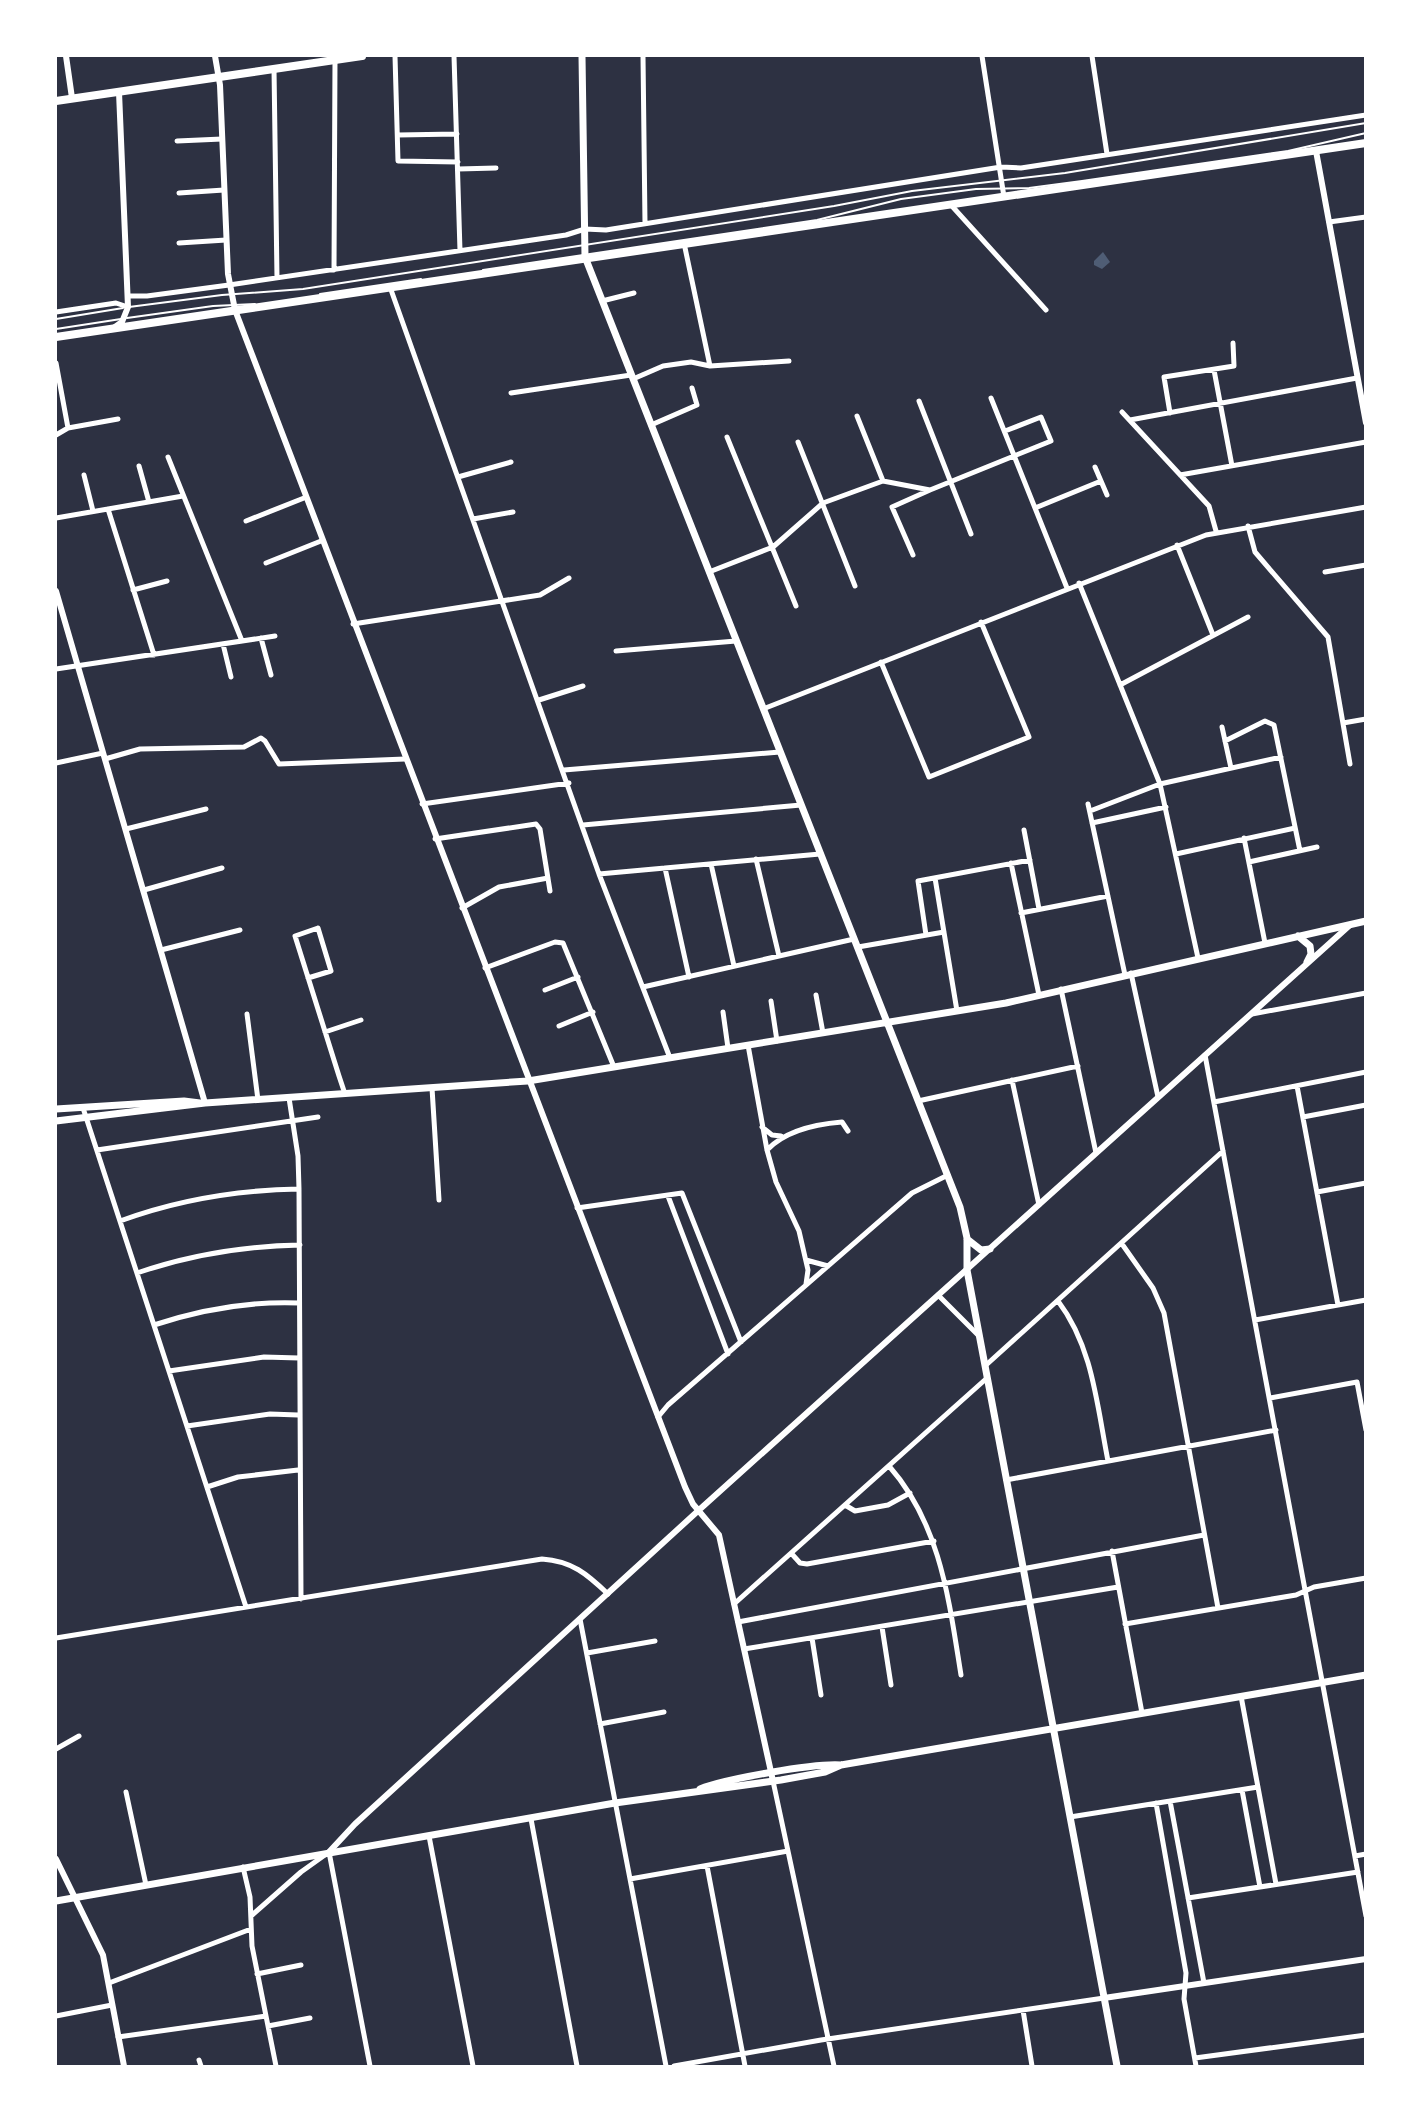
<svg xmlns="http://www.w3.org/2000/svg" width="1421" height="2122" viewBox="0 0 1421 2122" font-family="Mulish,sans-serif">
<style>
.water{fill:#4f5d75}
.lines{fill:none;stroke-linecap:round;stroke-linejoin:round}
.service{stroke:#fff;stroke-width:2}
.minor{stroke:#fff;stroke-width:5}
.tertiary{stroke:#fff;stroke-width:6}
.secondary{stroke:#fff;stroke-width:7}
.primary{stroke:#fff;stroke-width:8}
</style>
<rect width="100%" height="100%" fill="#2d3142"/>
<path class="water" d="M1103,252l7,10 -8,7 -8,-4v-4z"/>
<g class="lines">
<path class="service" d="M483,270l334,-50 84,-21 75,-10 53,-1 53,-7 206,-30 78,-18
M320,294l101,-15
M129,307l93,-12 81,-6 531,-83 78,-15 153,-18 301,-50
M127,318l86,-12 42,-2
M56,319l67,-11
M56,329l65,-10"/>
<path class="minor" d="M395,56l3,105 60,1
M454,56l6,195
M643,56l2,168
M982,56l22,141
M1092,56l15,98
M274,69l3,209
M398,135l59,-1
M177,141l45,-2
M458,169l38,-1
M179,193l45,-3
M951,205l95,105
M1329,222l37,-5
M179,243l47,-3
M684,243l26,123
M334,270l1,-210
M390,287l209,587 71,184
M128,296h19l82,-11 337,-50 19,-6 21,1 395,-63 20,1 345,-53
M602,301l32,-8
M56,312l60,-9 12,4
M56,363l12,65
M1214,370l18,96
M633,379l30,-13 28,-4 19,4 79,-5
M511,393l120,-18
M991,398l76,190
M919,401l52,133
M1122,412l87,94 7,25
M1170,413l-6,-36 70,-11 -1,-23
M857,416l26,65
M1130,420l227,-42
M651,425l46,-20 -5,-17
M56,435l12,-7 50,-9
M727,437l69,169
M798,442l57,144
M168,457l74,184
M139,466l10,36
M1095,467l12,28
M84,475l9,36
M1180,475l186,-33
M458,477l53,-15
M1035,508l66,-27
M108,509l46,146
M56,518l127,-22
M473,519l40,-7
M246,521l58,-23
M1248,526l7,26 73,85 22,127
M1177,545l36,90
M913,555l-21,-48 38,-17
M266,563l55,-22
M709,572l64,-25 50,-44 60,-22 47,9 121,-49 -10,-24 -36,14
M1325,572l41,-7
M1079,583l81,201 38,174
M133,590l34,-9
M353,624l187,-29 29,-17
M261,638l10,37
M223,644l8,33
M616,651l120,-10
M881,662l48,115 100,-40 -48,-115
M56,669l219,-33
M1120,685l128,-68
M539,700l44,-14
M763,709l443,-174 160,-28
M1343,723l23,-4
M1222,727l9,41
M1225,741l40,-20 9,4 26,126
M105,759l35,-10 104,-2 17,-9 4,3 14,23 126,-5
M56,763l47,-10
M564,770l216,-18
M422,804l147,-21
M1088,804l37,171
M1090,811l70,-27 121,-27
M1092,823l74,-16
M583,825l218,-20
M126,829l80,-20
M1024,830l15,79
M1244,838l21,105
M435,839l101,-15 4,5 10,62
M1176,854l119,-26
M756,859l23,97
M1249,862l68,-15
M1011,863l28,132
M711,864l23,102
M665,868l24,109
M599,874l221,-20
M935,878l22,133
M144,890l78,-22
M462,908l37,-21 49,-9
M1021,913l87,-17
M926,935l-8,-54 112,-21
M858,947l86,-15
M161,950l79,-20
M485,968l70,-26 8,1 51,124
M1131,973l27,124
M308,978l23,-7 -13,-43 -23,8 44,140 6,18
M643,987l211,-48
M1061,989l35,164
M545,990l33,-13
M816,995l7,38
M771,1001l6,40
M723,1012l5,36
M247,1014l11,86
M1252,1014l114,-21
M559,1026l34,-14
M325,1032l36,-12
M748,1045l19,105 9,32 23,49 9,39 -2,14
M1205,1055l161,861
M1012,1080l27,125
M1297,1086l41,219
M432,1088l7,112
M289,1098l9,58 1,33 2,410
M918,1101l160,-35
M1214,1102l152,-30
M83,1108l163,499
M1303,1117l63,-12
M762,1127l10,8 9,1
M97,1150l221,-33
M767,1150c18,-19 50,-26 75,-28l6,9
M1317,1192l49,-9
M668,1196l60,158
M577,1208l105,-15 59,149
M120,1221c57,-21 118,-31 179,-32
M1122,1244l31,44 11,25 54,295
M806,1260l22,6
M137,1273c52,-18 108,-27 163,-28
M938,1295l41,41
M1058,1301c35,46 39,105 50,160
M1255,1320l111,-20
M154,1325c46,-15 96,-24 145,-22
M985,1366l238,-215
M169,1371l95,-14 35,1
M1270,1398l87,-16 9,48
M658,1417l10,-12 244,-212 36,-18
M187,1426l83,-12 28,1
M889,1466c52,59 60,135 72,209
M1006,1480l270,-50
M207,1487l31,-10 60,-7
M845,1505l10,6 33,-6 22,-12
M1112,1551l30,162
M791,1553l9,10 7,1 127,-23
M734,1604l253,-226
M580,1619l86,447
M738,1622l466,-87
M1125,1624l171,-29 18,-8 52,-9
M882,1627l9,58
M56,1638l486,-79c30,2 45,15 66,35
M812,1638l9,57
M744,1649l374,-62
M587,1653l68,-12
M1241,1696l35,188
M600,1724l64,-12
M56,1749l23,-13
M773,1781l61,285
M1242,1790l18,97
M126,1792l20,93
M1170,1801l34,182
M1156,1803l30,170 -2,26 12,67
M1070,1817l188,-30
M531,1819l46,247
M429,1836l44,230
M1355,1856l11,-2
M707,1866l38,200
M243,1867l7,30 2,49 24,120
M630,1879l158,-28
M1188,1898l170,-26
M251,1916l50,-44 28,-20 41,214
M257,1974l44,-9
M109,1983l142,-54
M1023,2010l9,56
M56,2016l56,-11
M268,2026l42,-8
M118,2037l148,-21
M1195,2058l171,-23
M199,2060l2,6
M674,2066l147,-26 283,-42"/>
<path class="tertiary" d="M66,56l6,42
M215,56l5,29 8,189 7,36 450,1177 8,17 26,31 54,246
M1316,151l50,272
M115,327l7,-5 6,-15 -9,-215
M56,591l149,512
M329,1852l26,-28 344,-314 651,-585
M56,1859l47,96 21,111
M1104,1998l262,-39"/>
<path class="secondary" d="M582,56l3,201 375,950 7,31v32l150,796
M1298,936l12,10 1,8 -4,8
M56,1109l128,-8 16,2
M56,1121l149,-18 323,-22 478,-78 360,-82
M967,1239l14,11 9,-1
M700,1789c24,-10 115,-26 141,-24l525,-90
M56,1901l559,-98 166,-23 44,-8 16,-7"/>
<path class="primary" d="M56,101l306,-45
M56,337l1310,-194"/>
</g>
<rect width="1421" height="2122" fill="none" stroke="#ffffff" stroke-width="114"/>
</svg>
